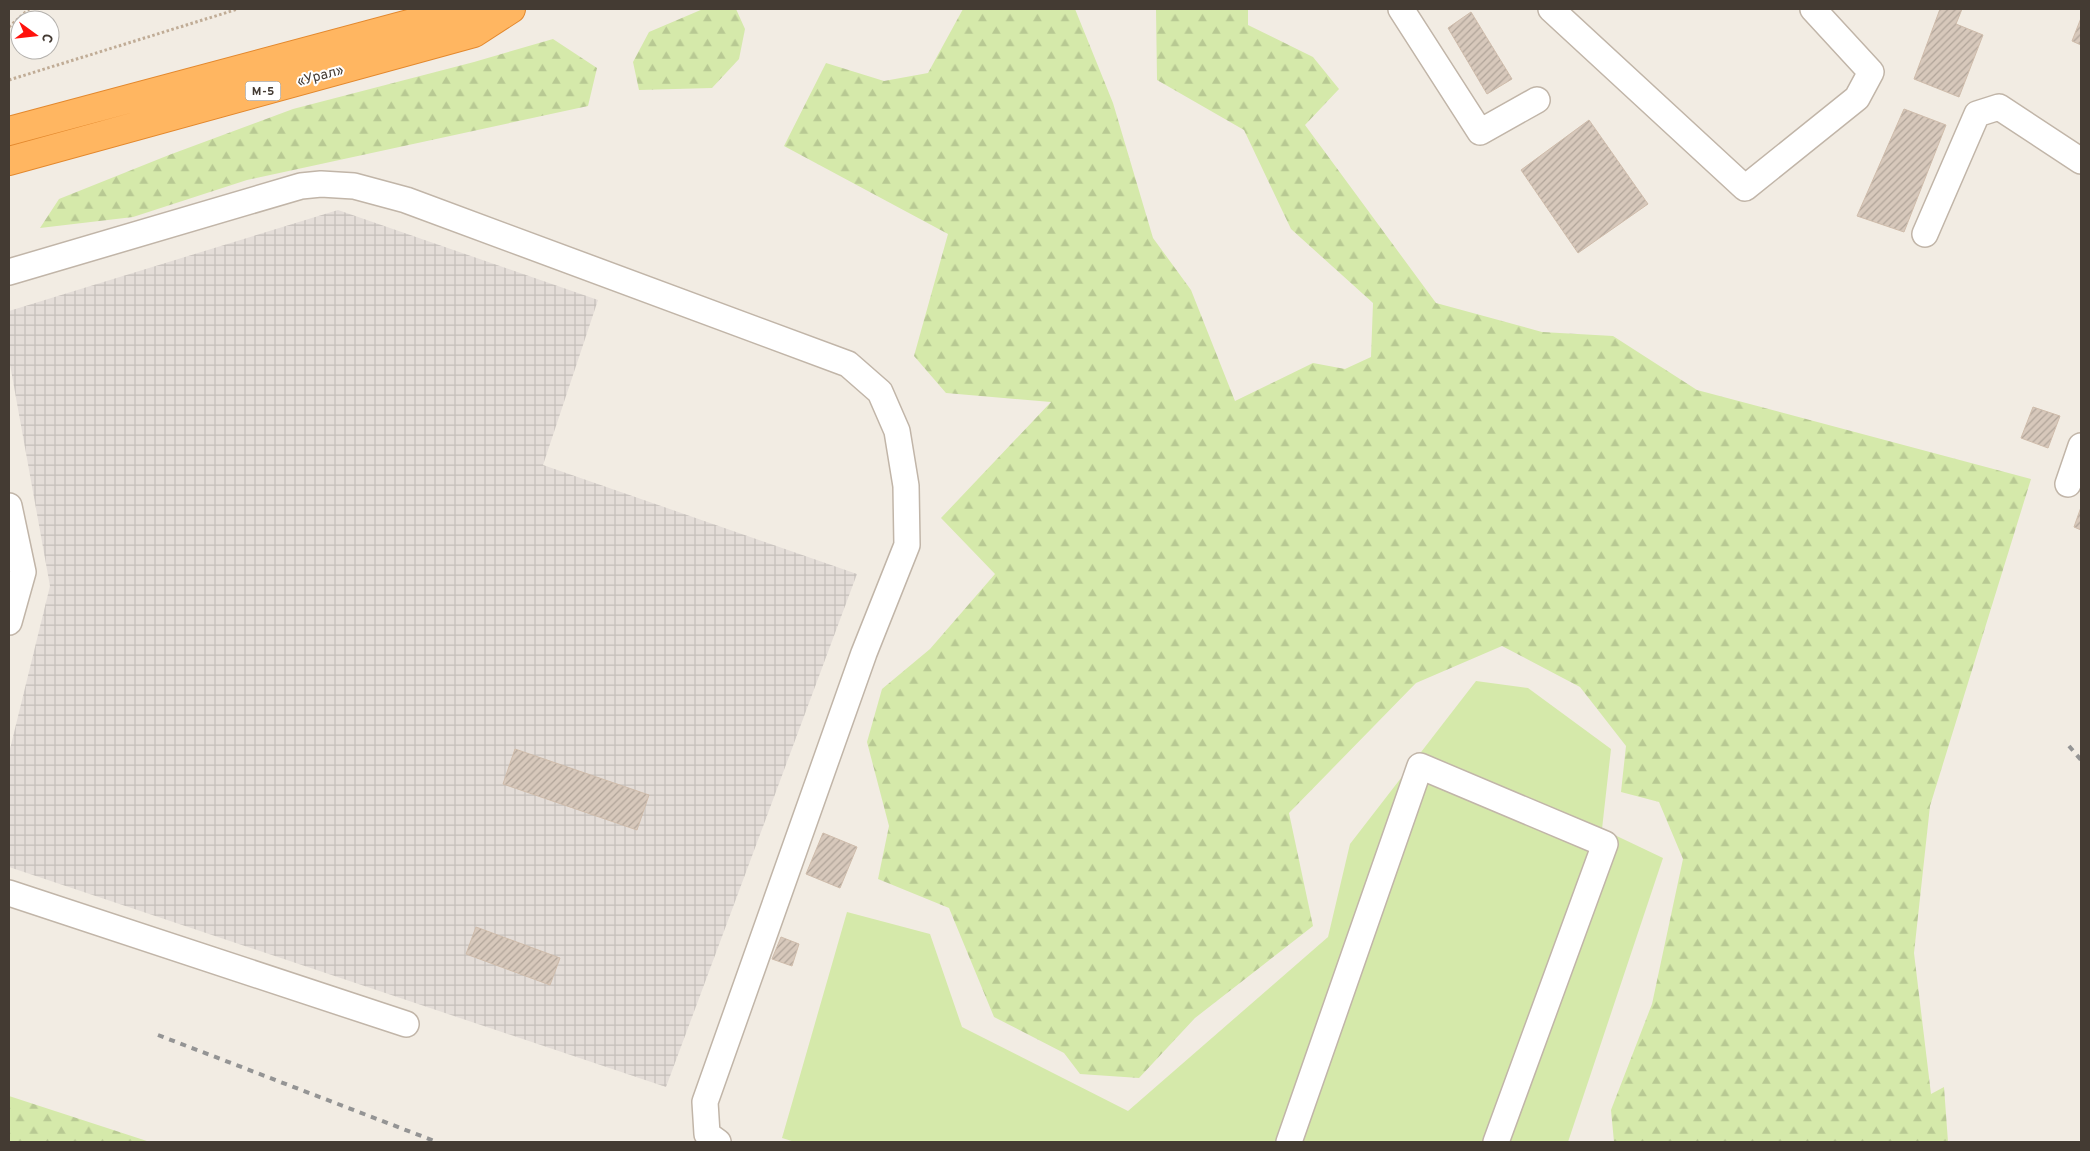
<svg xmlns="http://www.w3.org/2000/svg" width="2090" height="1151" viewBox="0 0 2090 1151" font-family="Overpass,sans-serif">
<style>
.industrial{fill:url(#industrial-grid)}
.green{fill:#d5e9aa}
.forest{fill:url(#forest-firs)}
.building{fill:url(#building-hatch);stroke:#cfbcab}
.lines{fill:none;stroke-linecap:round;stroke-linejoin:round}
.minor-casing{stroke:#c1b5a8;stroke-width:28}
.highway-casing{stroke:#e3882d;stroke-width:30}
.path{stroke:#c0ac96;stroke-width:3;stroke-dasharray:2.5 2.5;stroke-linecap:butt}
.minor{stroke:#fff;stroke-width:25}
.highway{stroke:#ffb661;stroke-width:28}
.rail{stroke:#949494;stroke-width:4;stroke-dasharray:6 6;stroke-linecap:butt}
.labels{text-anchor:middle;stroke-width:4;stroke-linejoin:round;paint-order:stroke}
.shield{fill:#fff;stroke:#7c7670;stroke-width:1}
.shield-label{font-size:12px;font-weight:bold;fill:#443b33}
.street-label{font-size:14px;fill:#443b33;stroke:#fff}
</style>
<defs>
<pattern id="industrial-grid" width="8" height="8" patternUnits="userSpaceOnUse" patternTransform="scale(1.25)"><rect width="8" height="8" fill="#e4ddd8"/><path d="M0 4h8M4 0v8" fill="none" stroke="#c5bfba"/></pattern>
<pattern id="forest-firs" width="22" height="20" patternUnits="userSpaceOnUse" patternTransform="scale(1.25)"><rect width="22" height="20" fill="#d5e9aa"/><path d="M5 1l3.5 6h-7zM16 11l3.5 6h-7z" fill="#b8c993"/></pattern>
<pattern id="building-hatch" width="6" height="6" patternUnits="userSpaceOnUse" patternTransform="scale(1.25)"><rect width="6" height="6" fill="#d7c8bb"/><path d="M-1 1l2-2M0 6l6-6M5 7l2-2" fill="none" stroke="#b0a499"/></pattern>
</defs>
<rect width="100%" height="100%" fill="#f2ece3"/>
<path class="industrial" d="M338,210l260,90 -55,165 314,109 -191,513 -657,-220v-114l41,-167 -41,-227v-48z"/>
<path class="green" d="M1476,681l52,7 83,61 -9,80 61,29 -95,284h-773l-13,-4 65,-226 83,22 32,93 166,84 200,-174 22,-93z"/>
<path class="forest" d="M703,9h33l9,20 -6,30 -27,29 -73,2 -6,-28 16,-30z
M963,9h112l38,94 40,135 38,52 44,111 78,-38 32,6 26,-12 2,-54 -82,-74 -47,-99 -87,-50 -1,-71h92v16l65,32 26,32 -34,36 131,178 106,29 71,4 84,54 334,89 -101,327 -16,147 17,141 13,-7 4,55h-334l-3,-32 41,-106 31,-145 -24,-57 -38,-10 5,-46 -46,-59 -78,-41 -86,37 -127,130 24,113 -118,92 -56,60 -59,-4 -16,-21 -70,-36 -45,-109 -71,-29 11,-53 -22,-84 15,-53 48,-40 65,-75 -54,-56 110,-116 -105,-9 -32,-37 34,-122 -164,-88 42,-83 58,18 44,-8z
M553,39l44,29 -9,38 -341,74 -114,37 -93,11 19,-29 110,-44 124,-46 181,-47z
M9,1096l141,46h-141z"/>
<path class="building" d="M1940,9h22l-6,15 27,11 -24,62 -45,-18z
M1471,12l41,67 -25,15 -39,-66z
M2081,18v27l-9,-4z
M1904,109l42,16 -42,107 -47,-16z
M1589,120l59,84 -70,49 -57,-83z
M2033,407l27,9 -12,32 -27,-10z
M2081,507v23l-7,-3z
M515,749l134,46 -12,35 -134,-46z
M823,833l34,14 -17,41 -34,-14z
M476,927l84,31 -10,27 -84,-31z
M781,937l18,7 -7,22 -20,-7z"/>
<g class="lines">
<defs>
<path id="minor" d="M1401,9l79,123 57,-32
M1551,9l194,179 112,-90 14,-26 -58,-63
M1925,234l52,-120 22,-7 82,54
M9,272l292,-86 20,-2 33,2 52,14 442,164 32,28 17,39 9,55 1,59 -43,108 -159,449 2,32 11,8
M2068,484l13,-38
M9,506l14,66 -14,50
M9,893l397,131
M1289,1142l131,-376 185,78 -109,298"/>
<path id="highway" d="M9,131l456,-122h46
M9,161l465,-128 37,-24"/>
</defs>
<use href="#minor" class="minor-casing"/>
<use href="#highway" class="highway-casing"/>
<path class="path" d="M9,27l20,-18
M9,80l229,-71"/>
<use href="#minor" class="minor"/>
<use href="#highway" class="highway"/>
<path class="rail" d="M2069,746l12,14
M158,1035l279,107"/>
</g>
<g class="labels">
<rect class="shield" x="245.5" y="81.5" width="35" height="19" rx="4"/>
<g class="shield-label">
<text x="263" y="95">М-5</text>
</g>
<g class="street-label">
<text transform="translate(320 75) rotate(-15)" y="5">«Урал»</text>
</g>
</g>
<rect width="2090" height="1151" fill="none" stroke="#443b33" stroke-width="20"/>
<g transform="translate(35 35) rotate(105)"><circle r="24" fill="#ffffff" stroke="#b4b1ad"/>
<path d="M0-4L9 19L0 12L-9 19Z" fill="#ff120d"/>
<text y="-8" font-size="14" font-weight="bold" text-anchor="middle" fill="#443b33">С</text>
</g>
</svg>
